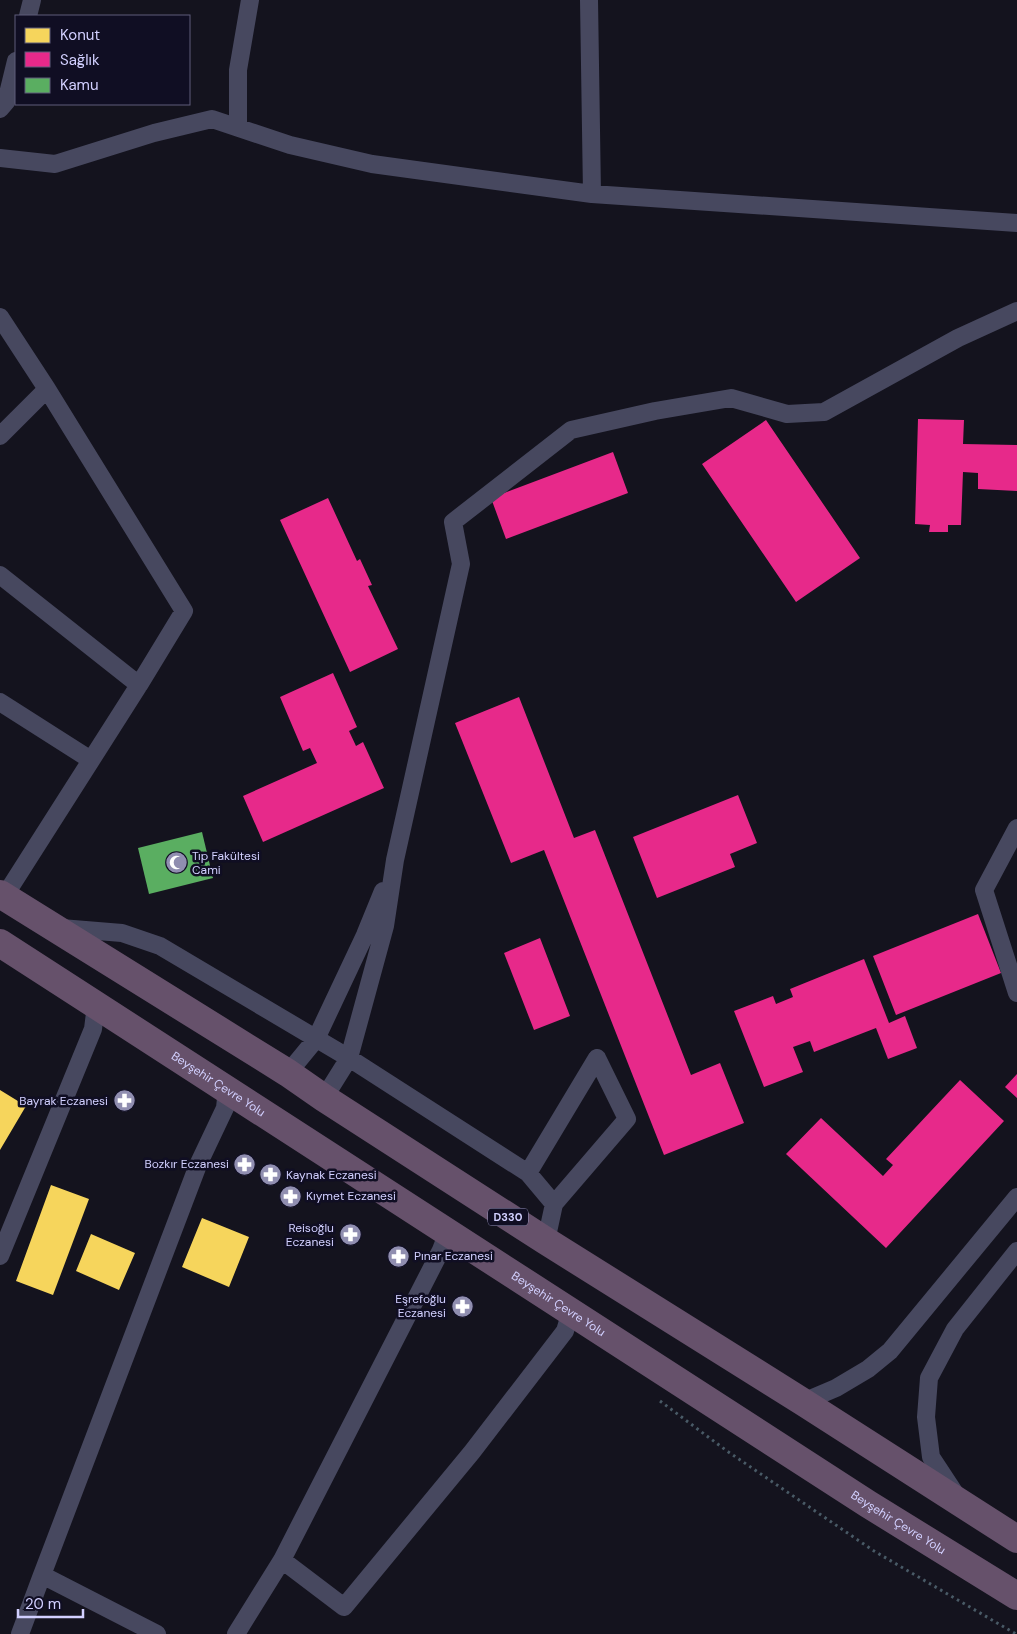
<svg xmlns="http://www.w3.org/2000/svg" width="1017" height="1634" viewBox="0 0 1017 1634" font-family="'DM Sans',sans-serif">
<style>
.homes{fill:#f6d55c}
.health{fill:#e7298a}
.public{fill:#5aae61}
.lines{fill:none;stroke-linecap:round;stroke-linejoin:round}
.path{stroke:#495a66;stroke-width:3;stroke-dasharray:2.5 4;stroke-linecap:butt}
.street{stroke:#47485f;stroke-width:18}
.highway{stroke:#66516b;stroke-width:28}
.labels{text-anchor:middle;stroke-width:5;stroke-linejoin:round;paint-order:stroke}
.shield{fill:#100e23;stroke:#9896bd;stroke-width:1}
.shield-label{font-size:11px;font-weight:bold;fill:#d2d0ff}
.poi-label{font-size:12px;fill:#d2d0ff;stroke:#100e23;text-anchor:start}
.street-label{font-size:12px;fill:#d2d0ff;stroke:#100e23}
</style>
<rect width="100%" height="100%" fill="#14131e"/>
<path class="homes" d="M0,1090l26,16 -26,44z
M51,1185l38,14 -36,96 -37,-14z
M202,1218l47,19 -20,50 -47,-20z
M91,1234l44,19 -16,37 -43,-19z"/>
<path class="health" d="M918,419l46,1 -1,24 54,1v46l-39,-2v-16l-15,-1 -2,53h-13v7h-19l1,-7 -15,-1z
M766,420l94,138 -64,44 -94,-138z
M613,452l15,41 -122,46 -15,-41z
M328,498l29,63 3,-2 12,26 -4,1 30,63 -48,23 -70,-152z
M333,673l24,54 -8,4 7,15 7,-4 21,46 -121,54 -20,-46 74,-33 -7,-15 -7,3 -23,-54z
M519,697l55,141 21,-8 96,245 29,-12 24,60 -80,32 -120,-305 -33,13 -56,-140z
M738,795l19,48 -27,11 5,13 -78,31 -24,-61z
M978,914l23,59 -105,42 -23,-59z
M540,938l30,78 -36,14 -30,-77z
M864,959l25,64 16,-7 12,32 -29,11 -12,-31 -62,24 -4,-11 -17,6 10,25 -39,15 -30,-76 39,-15 3,8 17,-7 -3,-8z
M1017,1074v24l-12,-11z
M960,1080l44,41 -118,127 -100,-94 35,-36 62,58 10,-11 -7,-6z"/>
<path class="public" d="M202,832l11,46 -64,16 -11,-46z"/>
<g class="lines">
<path class="path" d="M660,1401l67,50 147,100 142,83"/>
<path class="street" d="M589,0l3,194
M28,16l4,-16
M0,109l6,-7 10,-41
M238,127v-57l12,-70
M0,158l55,6 99,-31 58,-14 78,26 82,19 220,30 425,29
M0,317l47,72 137,222 -45,74
M0,436l47,-47
M0,575l139,110 -135,212
M0,702l91,58
M1017,828l-33,62 33,103
M61,928l61,5 38,13 189,112 179,115 26,31 -8,37
M288,1073l28,-34 49,-104 18,-44
M324,1098l25,-40 36,-132 10,-66 66,-296 -8,-42 118,-92 84,-19 76,-13 56,16 37,-2 134,-74 59,-27
M528,1173l69,-115
M554,1204l73,-85 -30,-61
M0,1256l93,-227 3,-24
M803,1402l33,-14 32,-19 22,-18 127,-154
M956,1495l-25,-38 -5,-40 3,-39 26,-49 62,-78
M282,1560l62,47 128,-155 93,-121 6,-20
M42,1575l156,-410 27,-57 2,-19
M20,1634l22,-59 115,59
M236,1634l46,-74 159,-310 7,-18"/>
<g class="highway">
<path d="M0,894l288,179 36,25 222,143 257,161 214,137"/>
<path id="s1" d="M0,943l868,561 149,92"/>
</g>
</g>
<defs>
<symbol id="mosque-disc" viewBox="-11 -11 22 22"><circle r="9.5" fill="#908eb0" stroke="#100e23"/><path d="M3.5-4.9A6 6 0 1 0 3.5 4.9A5 5 0 1 1 3.5-4.9Z" fill="#fff"/></symbol>
<symbol id="pharmacy-disc" viewBox="-11 -11 22 22"><circle r="9.5" fill="#908eb0" stroke="#100e23"/><path d="M-2-6h4v4h4v4h-4v4h-4v-4h-4v-4h4Z" fill="#fff"/></symbol>
</defs>
<g fill-rule="evenodd">
<use href="#mosque-disc" x="164" y="850" width="25" height="25"/>
<use href="#pharmacy-disc" x="112" y="1088" width="25" height="25"/>
<use href="#pharmacy-disc" x="232" y="1152" width="25" height="25"/>
<use href="#pharmacy-disc" x="258" y="1162" width="25" height="25"/>
<use href="#pharmacy-disc" x="278" y="1184" width="25" height="25"/>
<use href="#pharmacy-disc" x="338" y="1222" width="25" height="25"/>
<use href="#pharmacy-disc" x="386" y="1244" width="25" height="25"/>
<use href="#pharmacy-disc" x="450" y="1294" width="25" height="25"/>
</g>
<g class="labels">
<rect class="shield" x="488" y="1208.5" width="40" height="17" rx="4"/>
<g class="shield-label">
<text x="508" y="1221">D330</text>
</g>
<g class="poi-label">
<text x="192" y="860">Tıp Fakültesi<tspan x="192" dy="14">Cami</tspan></text>
<text x="108" y="1105" text-anchor="end">Bayrak Eczanesi</text>
<text x="229" y="1168" text-anchor="end">Bozkır Eczanesi</text>
<text x="286" y="1179">Kaynak Eczanesi</text>
<text x="306" y="1200">Kıymet Eczanesi</text>
<text x="334" y="1232" text-anchor="end">Reisoğlu<tspan x="334" dy="14">Eczanesi</tspan></text>
<text x="414" y="1260">Pınar Eczanesi</text>
<text x="446" y="1303" text-anchor="end">Eşrefoğlu<tspan x="446" dy="14">Eczanesi</tspan></text>
</g>
<g class="street-label">
<text dy="4" stroke="none"><textPath href="#s1" startOffset="260">Beyşehir Çevre Yolu</textPath></text>
<text dy="4" stroke="none"><textPath href="#s1" startOffset="665">Beyşehir Çevre Yolu</textPath></text>
<text dy="4" stroke="none"><textPath href="#s1" startOffset="1069">Beyşehir Çevre Yolu</textPath></text>
</g>
</g>
<rect x="15" y="15" width="175" height="90" fill="#100e23" stroke="#5e5c7b"/>
<rect x="25" y="28" width="25" height="15" fill="#f6d55c" stroke="#5e5c7b"/>
<text x="60" y="40" font-size="15" fill="#d2d0ff">Konut</text>
<rect x="25" y="52" width="25" height="15" fill="#e7298a" stroke="#5e5c7b"/>
<text x="60" y="65" font-size="15" fill="#d2d0ff">Sağlık</text>
<rect x="25" y="78" width="25" height="15" fill="#5aae61" stroke="#5e5c7b"/>
<text x="60" y="90" font-size="15" fill="#d2d0ff">Kamu</text>
<path d="M18 1609v8h65v-8" fill="none" stroke="#d2d0ff" stroke-width="2.5"/>
<text x="25" y="1609" font-size="15" fill="#d2d0ff" stroke="#100e23" stroke-width="4" paint-order="stroke">20 m</text>
</svg>
